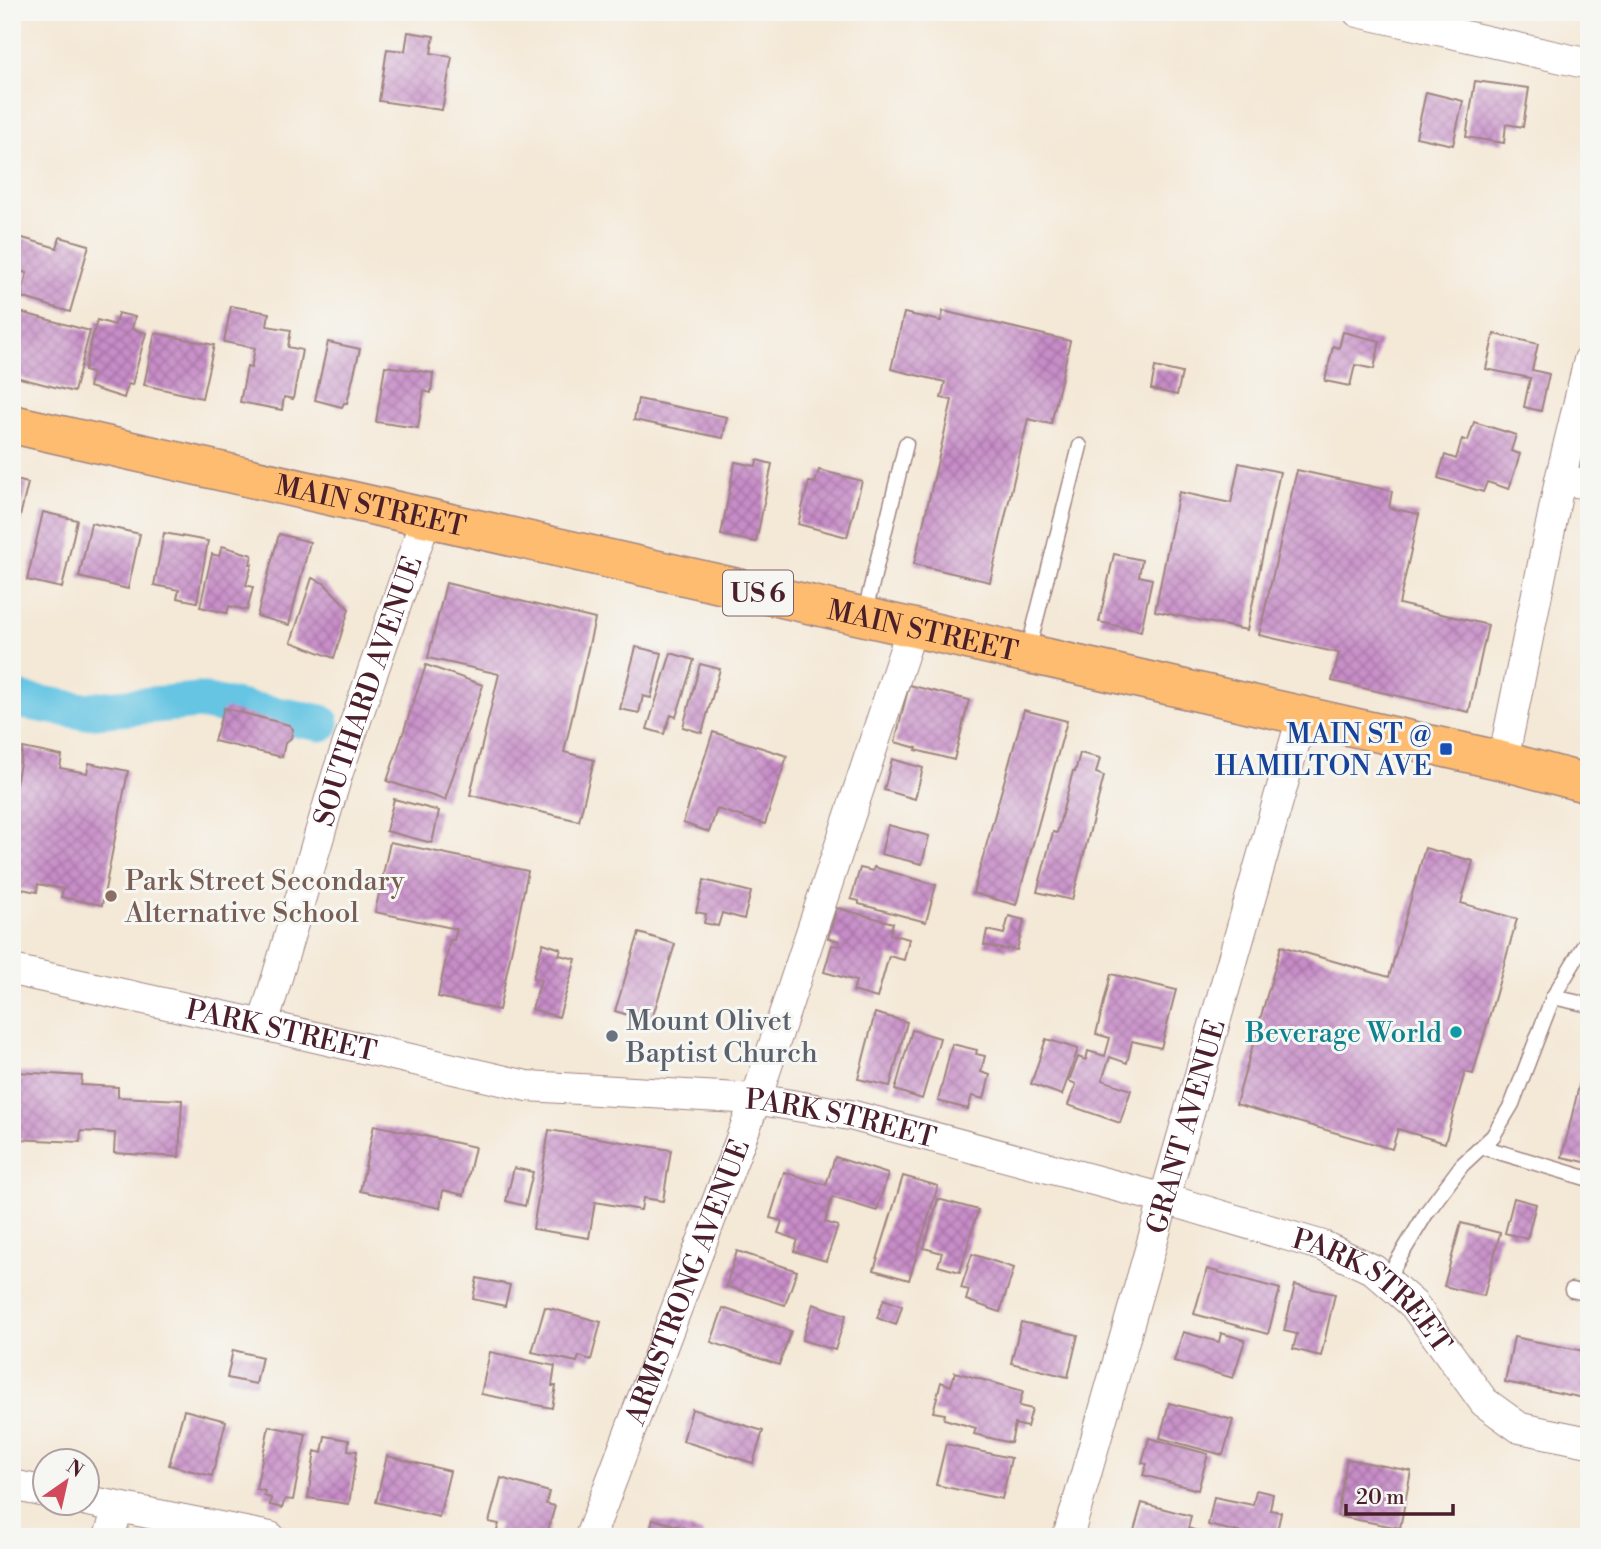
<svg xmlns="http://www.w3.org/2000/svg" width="1601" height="1549" viewBox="0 0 1601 1549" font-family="'Libre Bodoni',serif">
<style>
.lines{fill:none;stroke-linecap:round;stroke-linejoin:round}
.canal{stroke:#65c5e3;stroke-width:37}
.building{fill:url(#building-cross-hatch)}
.service-casing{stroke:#9f8480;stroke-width:17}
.minor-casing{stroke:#9f8480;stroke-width:32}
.primary-casing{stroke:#9f8480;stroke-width:41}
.service{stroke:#fff;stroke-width:14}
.minor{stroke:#fff;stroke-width:30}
.primary{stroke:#febc70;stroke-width:38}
.transit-dot{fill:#1a4fb4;stroke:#f6f6f2;stroke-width:2.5}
.education-dot{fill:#8d6e63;stroke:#f6f6f2;stroke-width:2.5}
.culture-dot{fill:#0f9aa8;stroke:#f6f6f2;stroke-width:2.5}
.worship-dot{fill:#6b7280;stroke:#f6f6f2;stroke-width:2.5}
.labels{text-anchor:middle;stroke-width:6;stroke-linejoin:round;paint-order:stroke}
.shield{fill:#f6f6f2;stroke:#7e6067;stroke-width:2}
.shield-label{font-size:26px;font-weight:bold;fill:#4a1f2b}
.street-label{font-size:28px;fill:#4a1f2b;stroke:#f6f6f2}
.transit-label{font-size:28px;fill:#164399;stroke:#f6f6f2;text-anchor:end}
.education-label{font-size:28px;fill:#785e54;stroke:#f6f6f2;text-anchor:start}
.worship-label{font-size:28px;fill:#5b616d;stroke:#f6f6f2;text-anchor:start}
.culture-label{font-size:28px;fill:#0d838f;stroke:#f6f6f2;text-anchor:end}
</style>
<defs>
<pattern id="building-cross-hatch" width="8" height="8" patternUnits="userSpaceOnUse" patternTransform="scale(1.75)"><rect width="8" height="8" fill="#c78dc8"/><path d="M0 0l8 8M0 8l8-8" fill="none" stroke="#a473a3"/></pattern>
</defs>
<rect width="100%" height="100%" fill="#f6f6f2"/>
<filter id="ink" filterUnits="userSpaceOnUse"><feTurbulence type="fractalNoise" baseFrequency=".0143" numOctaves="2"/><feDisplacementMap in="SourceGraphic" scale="14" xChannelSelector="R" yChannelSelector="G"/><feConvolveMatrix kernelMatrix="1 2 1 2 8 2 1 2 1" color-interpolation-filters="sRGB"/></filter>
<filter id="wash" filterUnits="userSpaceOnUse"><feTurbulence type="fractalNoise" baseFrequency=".00686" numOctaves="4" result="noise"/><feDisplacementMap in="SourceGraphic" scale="28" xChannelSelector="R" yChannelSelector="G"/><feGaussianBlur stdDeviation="1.57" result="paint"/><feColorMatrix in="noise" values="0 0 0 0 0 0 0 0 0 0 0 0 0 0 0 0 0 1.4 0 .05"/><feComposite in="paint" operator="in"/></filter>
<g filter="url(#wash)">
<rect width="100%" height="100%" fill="#f4e8d6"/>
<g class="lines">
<path class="canal" d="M12,701l4,-1 67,11 116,-10 122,22"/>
</g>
<g id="blocks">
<path class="building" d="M408,32l26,4 -3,17 21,4 -10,53 -63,-9 8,-52 18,2z
M1475,81l54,7 -6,39 -17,-3 -2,19 -38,-6z
M1426,92l37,9 -10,44 -37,-8z
M19,237l38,11 3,-11 29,8 -19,67 -49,-15 6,-24 -15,-4v-8z
M231,306l38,7 -2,13 24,4 -3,17 14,3 -9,49 -9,-2 -2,13 -42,-8 7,-35 4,1 4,-20 -31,-6z
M12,310l78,21 -16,61 -62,-16z
M943,311l127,30 -19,83 -23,-5 -38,163 -76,-18 38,-164 -11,-2 4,-16 -54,-13 13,-56 37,8z
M118,313l17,4 -3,12 14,4 -14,52 -4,-1 -4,14 -35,-11 3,-14 -8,-2 13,-51 18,5z
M1343,332l37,9 -6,28 -19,-4 -5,21 -25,-5 8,-35 6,2z
M155,333l59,12 -12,53 -58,-13z
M1494,334l44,10 -6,26 17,4 -8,37 -17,-4 6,-29 -44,-9z
M328,342l32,7 -13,54h-3l-2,4 -27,-7z
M385,366l48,7 -2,20 -7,-2 -6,37 -42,-6z
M1155,367l27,6 -5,22 -26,-6z
M638,399l89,18 -4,21 -89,-18z
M1474,422l42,13 -5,16 9,3 -11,35 -22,-7 -4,10 -45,-14 7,-23 11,4 6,-20 6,2z
M757,460l15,4 -16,78 -35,-7 14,-73 21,4z
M1239,463l41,9 -33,158 -92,-19 24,-119 52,11z
M819,470l43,11 -15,56 -49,-13 11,-42 6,1z
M1297,470l95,21 -3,17 30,6 -20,90 89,21 -19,87 -137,-31 7,-28 -80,-18z
M12,479l16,4 -15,63h-1z
M43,512l34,8 -15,68 -35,-8z
M91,523l49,11 -12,55 -49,-12z
M164,533l44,8 -11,61 -20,-4 2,-8 -25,-5z
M279,534l31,8 -21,83 -32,-9z
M222,546l30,9 -2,9h2l-6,21 7,2 -6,23 -18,-4 -2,7 -27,-6 12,-53 7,2z
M1114,554l28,6 -3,16 13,3 -11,52 -42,-9z
M312,578l12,5 25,26 -15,49 -43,-16z
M446,583l149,36 -31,133 30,8 -15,61 -109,-26 29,-121 -71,-16z
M636,647l26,6 -11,45 -8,-2 -4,17 -19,-4z
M671,653l23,7 -18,57 -5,-2 -7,19 -17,-5z
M700,664l20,5 -18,64 -19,-6z
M426,665l57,20 -38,115 -58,-19z
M909,685l60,15 -15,60 -38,-10 1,-2 -22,-6z
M224,708l65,17 4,4 -2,9 -6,5 -3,14 -68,-16z
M1024,710l43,11 -51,184 -43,-12z
M713,732l74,24 -22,68 -48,-15 -8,23 -26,-9z
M23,748l39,8 -2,12 27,5 2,-10 39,8 -26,134 -41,-8 2,-8 -25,-5 -1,8 -25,-5v-83z
M1080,753l20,5 -4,15 8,3 -32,124 -35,-8 16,-60 4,1 16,-62 2,1z
M892,759l31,9 -8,31 -31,-9z
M394,799l45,12 -7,32 -46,-12z
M888,825l41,11 -7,28 -41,-10z
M390,842l138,29 -29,139 -61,-13 12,-57h4l3,-11 -82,-17z
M1425,848l48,13 -12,42 56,16 -44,155 -8,-2 -20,71 -47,-14 -6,20 -156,-45 45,-158 108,31z
M874,867l62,18 -10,37 -67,-18v-3l-8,-2 9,-31 13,3z
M704,880l47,12 -7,27 -22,-6 -4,13 -14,-3 2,-9 -10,-2z
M837,908l56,15 -3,11 19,5 -5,21 -15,-4 -12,42 -24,-7 3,-10 -32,-9 8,-27 7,1 1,-5 -12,-3z
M1009,916l15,4 -7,30 -10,-2v2l-23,-5 3,-15 17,4z
M639,933l36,11 -24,78 -36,-11z
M543,943l18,6 -2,6 17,4 -17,58 -27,-8 9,-29 -8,-2z
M1111,974l65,16 -15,58 -29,-7 -5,22 -17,-6 -8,23 29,10 -11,33 -52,-18 8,-21 -7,-3 9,-24 8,3 2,-9 17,5 5,-18 -14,-4z
M875,1013l32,9 -17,64 -32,-7z
M912,1030l28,8 -18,61 -27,-9z
M1046,1039l32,10 -16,46 -31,-11z
M952,1044l25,6 -1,4 9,2 -4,16 9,3 -6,24 -12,-3 -4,13 -30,-8z
M1588,1048h1v115l-27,-6z
M17,1072l65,4 -1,9 37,2v10l64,3 -3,57 -65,-4 1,-20 -34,-2 -1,11 -65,-3 1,-16h-4v-15h3z
M374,1125l101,22 -11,48 -21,-5 -3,18 -80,-17z
M549,1130l122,20 -8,51 -20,-3 -2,12 -46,-8 -6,36 -56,-9z
M835,1157l53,17 -11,37 -45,-14 -7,25 13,4 -12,35 -32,-10 4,-11 -20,-7 4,-12 -12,-3 14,-46 42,13z
M514,1168l19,4 -8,34 -19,-5z
M903,1176l35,10 -29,94 -35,-10z
M1514,1198l22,6 -9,35 -22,-6z
M938,1199l40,11 -18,62 -22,-6 4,-13 -18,-5z
M1461,1223l39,10 -16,63 -40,-10z
M737,1251l60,20 -12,34 -59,-19z
M972,1254l42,14 -14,44 -34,-12 3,-10 -8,-2z
M1207,1269l73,20 -12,45 -74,-20z
M477,1278l33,7 -5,21 -32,-7z
M1295,1285l40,9 -14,62 -28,-7 4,-15 -13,-3z
M884,1299l18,7 -6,19 -19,-7z
M813,1304l33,11 -11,35 -33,-10z
M545,1307l56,15 -10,38 -12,-4 -2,6 -45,-10z
M723,1308l68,23 -12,34 -68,-23z
M1021,1322l57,13 -10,42 -57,-14z
M1183,1332l36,10 2,-9 24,7 -12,38 -59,-17z
M1514,1337l75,15v47l-84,-17z
M233,1350l29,7 -6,27 -29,-6z
M490,1352l65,14 -3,20h4l-4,22 -71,-14z
M955,1372l68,19 -4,15 13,3 -5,18 -12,-3 -4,19 -37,-9 2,-6 -32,-9 1,-5 -12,-2 8,-30 10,4z
M1169,1403l64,17 -10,35 -63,-17z
M692,1409l71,22 -10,32 -70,-22z
M184,1410l42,11 -14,55 -43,-11z
M269,1426l37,8 -13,66 -8,-1 -3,9 -12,-3 1,-7 -7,-2 1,-5 -9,-2z
M325,1436l24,4 -1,10 9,1 -8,53 -41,-6 7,-47 7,2z
M1149,1438l59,16 -10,36 -55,-15 4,-11 -5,-1z
M946,1444l65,14 -9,41 -66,-14z
M387,1456l63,15 -11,46 -63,-15z
M1347,1459l64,12 -11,57 -63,-12z
M501,1478l48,14 -3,12 9,2 -9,31h-51l4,-13 -10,-2z
M1256,1490l17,4 -3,16 11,2 -5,25h-29v-3l-39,-9 6,-28 39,8z
M1142,1503l49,13 -3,12 28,9h-73l-10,-3z
M653,1519l50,14 -1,4h-54z"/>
</g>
</g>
<g filter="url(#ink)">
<use href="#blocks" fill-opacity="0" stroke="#9f8480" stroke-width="2"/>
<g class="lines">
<defs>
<path id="service" d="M864,616l42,-172
M1028,651l52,-205
M1553,997l36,-60
M1482,1147l107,32
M1386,1280l41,-68 35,-47 31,-29 19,-32 41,-107 36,8
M1572,1290l17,4"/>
<g id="minor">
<path d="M1358,12l231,52"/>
<path d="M1560,480l29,4"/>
<path d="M1503,761l57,-281 29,-120"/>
<path id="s1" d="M12,970l251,55 264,61 229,13 94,16 315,84 158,47 51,24 40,35 70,97 36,26 69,14"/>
<path id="s2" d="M263,1025l75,-253 88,-254"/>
<path d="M12,1485l34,7"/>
<path d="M88,1501l182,36"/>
<path d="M109,1537l9,-29"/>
<path id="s3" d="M590,1537l166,-438 156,-471"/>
<path id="s4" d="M1068,1537l234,-820"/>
</g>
<g id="primary">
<path id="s5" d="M12,424l1491,337 86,23"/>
</g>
</defs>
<use href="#service" class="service-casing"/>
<use href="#minor" class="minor-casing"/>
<use href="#primary" class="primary-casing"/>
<use href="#service" class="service"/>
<use href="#minor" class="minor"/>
<use href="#primary" class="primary"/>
</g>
</g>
<rect class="transit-dot" x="1439" y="742" width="14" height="14" rx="3.5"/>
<circle class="education-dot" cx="111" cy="896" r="7"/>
<circle class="culture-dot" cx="1456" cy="1032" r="7"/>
<circle class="worship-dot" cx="612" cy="1036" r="7"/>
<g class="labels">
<rect class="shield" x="723" y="570.5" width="70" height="45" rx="5"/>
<g class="shield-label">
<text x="758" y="602">US 6</text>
</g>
<g class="street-label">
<text dy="10" stroke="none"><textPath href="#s5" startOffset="368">MAIN STREET</textPath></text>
<text dy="10" stroke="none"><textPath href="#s5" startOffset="934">MAIN STREET</textPath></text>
<text dy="10" stroke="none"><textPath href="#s2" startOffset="350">SOUTHARD AVENUE</textPath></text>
<text dy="10" stroke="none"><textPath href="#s1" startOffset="276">PARK STREET</textPath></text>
<text dy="10" stroke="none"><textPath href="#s1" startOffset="844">PARK STREET</textPath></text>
<text dy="10" stroke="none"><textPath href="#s4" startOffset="427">GRANT AVENUE</textPath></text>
<text dy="10" stroke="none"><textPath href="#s3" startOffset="273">ARMSTRONG AVENUE</textPath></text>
<text dy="10" stroke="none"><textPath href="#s1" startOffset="1410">PARK STREET</textPath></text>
</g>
<g class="transit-label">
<text x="1432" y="743">MAIN ST @<tspan x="1432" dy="32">HAMILTON AVE</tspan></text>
</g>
<g class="education-label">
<text x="125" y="890">Park Street Secondary<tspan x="125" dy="32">Alternative School</tspan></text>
</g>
<g class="worship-label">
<text x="626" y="1030">Mount Olivet<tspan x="626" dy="32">Baptist Church</tspan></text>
</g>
<g class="culture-label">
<text x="1442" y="1042">Beverage World</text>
</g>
</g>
<rect width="1601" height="1549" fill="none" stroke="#f6f6f2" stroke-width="42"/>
<g transform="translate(66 1482) rotate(34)"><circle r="33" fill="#f6f6f2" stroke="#b1a0a2" stroke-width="2"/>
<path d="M0-5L12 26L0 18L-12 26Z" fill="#d1495b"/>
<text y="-10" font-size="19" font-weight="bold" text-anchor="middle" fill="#4a1f2b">N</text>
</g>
<path d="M1346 1504v10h107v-10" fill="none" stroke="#4a1f2b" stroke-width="3.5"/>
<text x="1356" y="1504" font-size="21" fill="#4a1f2b" stroke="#f6f6f2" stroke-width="5" paint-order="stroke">20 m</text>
</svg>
